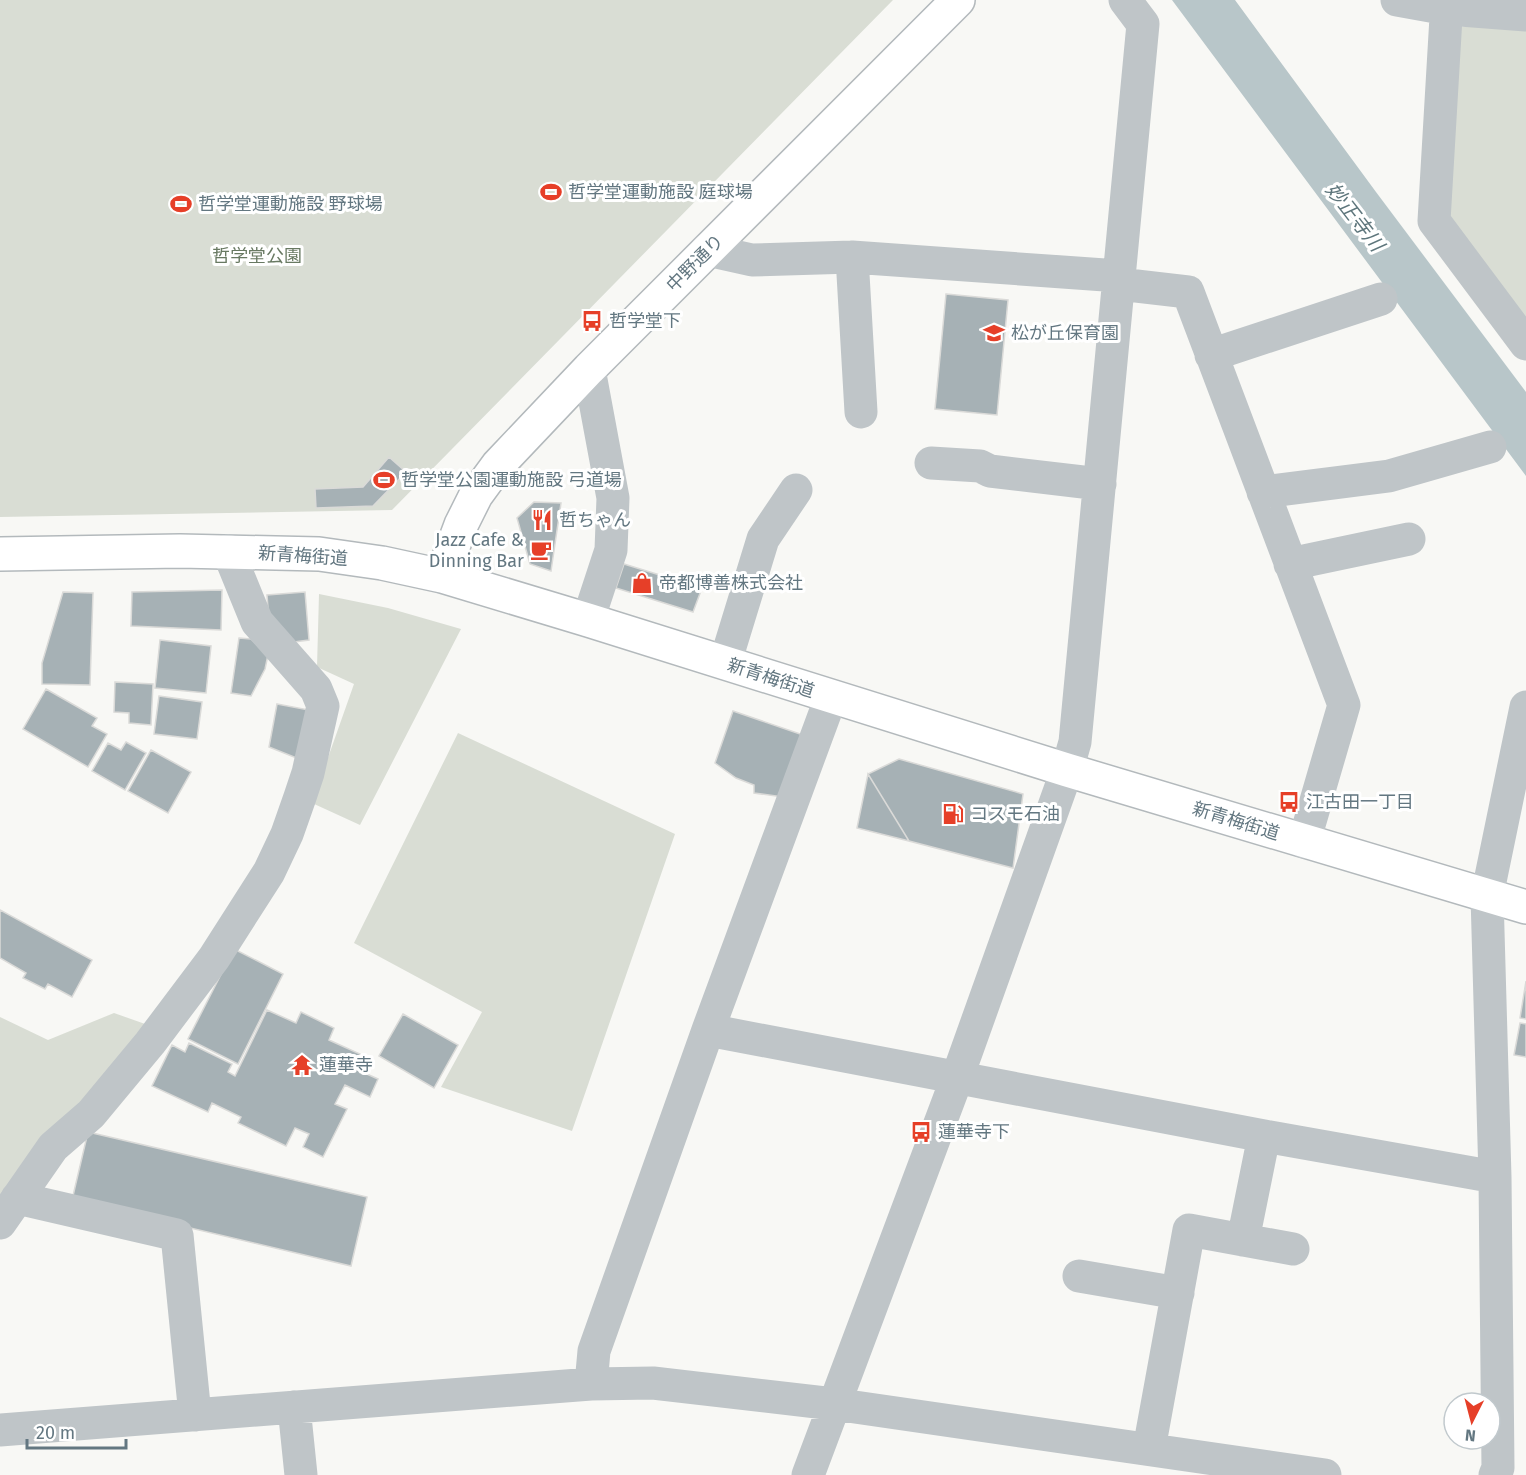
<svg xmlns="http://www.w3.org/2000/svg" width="1526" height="1475" viewBox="0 0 1526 1475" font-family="'Fira Sans','Noto Sans JP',sans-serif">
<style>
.green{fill:#d9ddd4}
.water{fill:#b8c6c9}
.building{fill:#a6b1b5;stroke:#dadad8;stroke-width:1.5}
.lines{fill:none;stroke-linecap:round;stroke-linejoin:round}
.major-casing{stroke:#b3b9bc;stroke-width:36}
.minor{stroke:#bfc5c8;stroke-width:33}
.major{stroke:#fff;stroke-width:33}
.labels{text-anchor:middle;stroke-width:6;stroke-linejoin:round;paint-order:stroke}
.poi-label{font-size:18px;fill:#637781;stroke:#fff;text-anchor:start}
.park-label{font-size:18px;fill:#687962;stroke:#fff}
.street-label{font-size:18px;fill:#637781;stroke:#fff}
.water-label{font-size:20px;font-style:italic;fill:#5e767c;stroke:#fff}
</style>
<rect width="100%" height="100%" fill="#f8f8f5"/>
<path class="green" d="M0,0h893l-501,510 -392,7z
M1526,23v308l-84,-110 15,-194z
M319,594l69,14 73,21 -101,196 -48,-22 42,-119 -37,-17z
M458,733l217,101 -103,297 -131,-44 41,-75 -128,-69z
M114,1013l34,12 -148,177v-185l48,23z"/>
<path class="water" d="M1172,0h63l141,192 150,200v84z"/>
<path class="building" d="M946,294l62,6 -11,115 -62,-6z
M389,457l17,15 -33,34 -57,2 -1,-19 48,-2z
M534,502l27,1 -10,68 -21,-7 -13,-46z
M624,564l78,24 -9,24 -77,-24z
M222,590l-1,40 -90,-4 1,-34z
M63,592l30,1 -3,92 -48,-1v-21z
M305,592l4,48 -23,3 -17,-21 -2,-27z
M239,638l12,1 17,16 -3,14 -14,27 -20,-3z
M160,640l51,6 -5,47 -51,-5z
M115,682l38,2 -2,41 -22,-2v-10l-15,-1z
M46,689l51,29 -5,8 15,8 -19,33 -65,-38z
M159,696l43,6 -5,37 -43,-5z
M277,704l32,6 -10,49 -30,-12z
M733,711l73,25 -23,61 -29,-4v-8l-18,-7 -21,-15z
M126,742l20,11 -21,37 -33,-19 16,-28 13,7z
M151,750l40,22 -23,41 -40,-22z
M899,759l124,35 -10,74 -104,-27 -41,-67z
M868,774l41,67 -52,-13z
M0,910l92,50 -20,37 -24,-13 -3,5 -22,-11 3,-5 -26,-15z
M234,949l49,25 -45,90 -50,-25z
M1526,981v38l-6,-1z
M267,1010l29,13 5,-11 33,16 -5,12 31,14 -7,14 25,11 -8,18 -25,-12 -10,19 12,5 -24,48 -20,-10 6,-13 -14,-6 -9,18 -48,-23 3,-6 -29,-14 -4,9 -56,-26 20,-41 13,7 4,-9 43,21 -4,8 7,4z
M403,1014l55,31 -24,43 -55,-32z
M1520,1023l6,1v33l-12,-2z
M88,1132l279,65 -16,69 -279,-66z"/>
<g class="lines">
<defs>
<path id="major" d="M0,554l180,-3 139,3 63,9 60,13 146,44 479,150 459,137
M442,576l19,-51 15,-30 22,-30 91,-96 369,-369"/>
</defs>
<use href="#major" class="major-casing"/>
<path class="minor" d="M1397,0l50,9 79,6
M1447,0l-13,221 92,123
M707,250l45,10 100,-3 267,19
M852,257l9,155
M1119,284l69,8 156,413 -40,137
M1211,355l170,-56
M931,463l49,3 10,5 110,13
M1263,492l126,-16 101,-29
M1290,564l119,-25
M588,620l23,-70 2,-52 -24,-129
M725,663l38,-124 33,-49
M708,1030l556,106 231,41
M17,1198l160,37 18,180
M0,1223l53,-76 38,-33 59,-71 64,-85 55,-86 18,-38 13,-37 8,-24 15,-67 -7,-17 -59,-67 -29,-71
M1243,1240l21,-104
M1079,1276l99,17
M591,1384l3,-33 114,-321 123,-333
M294,1407l7,68
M0,1430l591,-46 62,-1 181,21 491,71
M1149,1449l40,-219 104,19
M808,1475l149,-397 110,-308 8,-28 68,-718 -18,-24
M1495,1475l3,-7 -3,-291 -8,-281 39,-189"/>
<use href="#major" class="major"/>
</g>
<defs>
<symbol id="stadium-bare" viewBox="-9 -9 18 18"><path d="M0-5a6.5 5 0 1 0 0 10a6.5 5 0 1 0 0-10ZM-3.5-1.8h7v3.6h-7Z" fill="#e63f28" stroke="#fff" stroke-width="2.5" paint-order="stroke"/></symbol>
<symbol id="bus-bare" viewBox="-9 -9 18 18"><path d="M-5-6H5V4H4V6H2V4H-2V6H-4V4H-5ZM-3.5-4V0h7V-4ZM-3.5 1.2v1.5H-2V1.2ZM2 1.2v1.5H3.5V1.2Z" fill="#e63f28" stroke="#fff" stroke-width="2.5" paint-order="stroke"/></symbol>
<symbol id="school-bare" viewBox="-9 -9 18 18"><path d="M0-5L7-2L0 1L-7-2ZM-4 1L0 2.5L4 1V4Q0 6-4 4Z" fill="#e63f28" stroke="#fff" stroke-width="2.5" paint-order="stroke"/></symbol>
<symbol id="restaurant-bare" viewBox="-9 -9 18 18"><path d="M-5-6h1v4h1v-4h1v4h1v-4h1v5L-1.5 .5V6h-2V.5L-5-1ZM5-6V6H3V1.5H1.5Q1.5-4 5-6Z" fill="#e63f28" stroke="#fff" stroke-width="2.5" paint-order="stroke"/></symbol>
<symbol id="cafe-bare" viewBox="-9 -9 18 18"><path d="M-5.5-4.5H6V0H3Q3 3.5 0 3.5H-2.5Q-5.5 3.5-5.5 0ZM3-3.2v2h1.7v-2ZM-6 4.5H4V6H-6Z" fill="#e63f28" stroke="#fff" stroke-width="2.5" paint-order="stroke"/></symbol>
<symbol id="shop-bare" viewBox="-9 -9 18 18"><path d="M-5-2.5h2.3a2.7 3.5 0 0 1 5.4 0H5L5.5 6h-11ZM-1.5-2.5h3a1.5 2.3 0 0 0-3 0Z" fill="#e63f28" stroke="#fff" stroke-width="2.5" paint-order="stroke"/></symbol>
<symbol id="fuel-bare" viewBox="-9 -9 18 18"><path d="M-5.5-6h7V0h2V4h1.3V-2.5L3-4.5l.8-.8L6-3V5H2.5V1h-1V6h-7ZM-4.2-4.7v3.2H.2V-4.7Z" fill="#e63f28" stroke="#fff" stroke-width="2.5" paint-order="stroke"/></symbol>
<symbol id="temple-bare" viewBox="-9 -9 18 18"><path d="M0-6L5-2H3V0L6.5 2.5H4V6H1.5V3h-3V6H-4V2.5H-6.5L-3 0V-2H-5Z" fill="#e63f28" stroke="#fff" stroke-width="2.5" paint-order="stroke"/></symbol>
</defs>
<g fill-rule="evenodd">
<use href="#stadium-bare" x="536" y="177" width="30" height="30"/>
<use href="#stadium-bare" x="166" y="189" width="30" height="30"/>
<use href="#bus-bare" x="577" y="306" width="30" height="30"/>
<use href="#school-bare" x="979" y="318" width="30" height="30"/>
<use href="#stadium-bare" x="369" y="465" width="30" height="30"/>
<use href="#restaurant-bare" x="527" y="505" width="30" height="30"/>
<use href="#cafe-bare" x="526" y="535" width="30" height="30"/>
<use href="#shop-bare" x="627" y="568" width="30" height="30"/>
<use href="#bus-bare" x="1274" y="787" width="30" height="30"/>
<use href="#fuel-bare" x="938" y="799" width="30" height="30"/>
<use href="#temple-bare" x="287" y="1050" width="30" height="30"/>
<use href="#bus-bare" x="906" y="1117" width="30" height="30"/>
</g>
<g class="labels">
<g class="poi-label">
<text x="568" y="198">哲学堂運動施設 庭球場</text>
<text x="198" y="210">哲学堂運動施設 野球場</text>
<text x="609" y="327">哲学堂下</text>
<text x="1011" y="339">松が丘保育園</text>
<text x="401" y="486">哲学堂公園運動施設 弓道場</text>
<text x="559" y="526">哲ちゃん</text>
<text x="524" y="546" text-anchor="end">Jazz Cafe &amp;<tspan x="524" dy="21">Dinning Bar</tspan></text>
<text x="659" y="589">帝都博善株式会社</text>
<text x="1306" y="808">江古田一丁目</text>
<text x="970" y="820">コスモ石油</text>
<text x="319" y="1071">蓮華寺</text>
<text x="938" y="1138">蓮華寺下</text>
</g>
<g class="park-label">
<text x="257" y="262">哲学堂公園</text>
</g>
<g class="street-label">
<text transform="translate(695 263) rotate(-45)" y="6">中野通り</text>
<text transform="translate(303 556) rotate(4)" y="6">新青梅街道</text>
<text transform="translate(771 678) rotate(18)" y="6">新青梅街道</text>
<text transform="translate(1236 821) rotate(17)" y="6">新青梅街道</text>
</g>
<g class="water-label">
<text transform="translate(1355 217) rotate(52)" y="7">妙正寺川</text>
</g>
</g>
<g transform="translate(1472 1421) rotate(186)"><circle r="28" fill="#ffffff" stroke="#c1c9cd" stroke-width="1.5"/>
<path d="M0-4.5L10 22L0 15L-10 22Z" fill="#e63f28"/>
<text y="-9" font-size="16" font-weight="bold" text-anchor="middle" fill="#637781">N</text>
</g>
<path d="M27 1439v9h99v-9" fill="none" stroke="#637781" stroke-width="3"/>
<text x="36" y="1439" font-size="18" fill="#637781" stroke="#ffffff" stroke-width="4.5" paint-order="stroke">20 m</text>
</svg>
